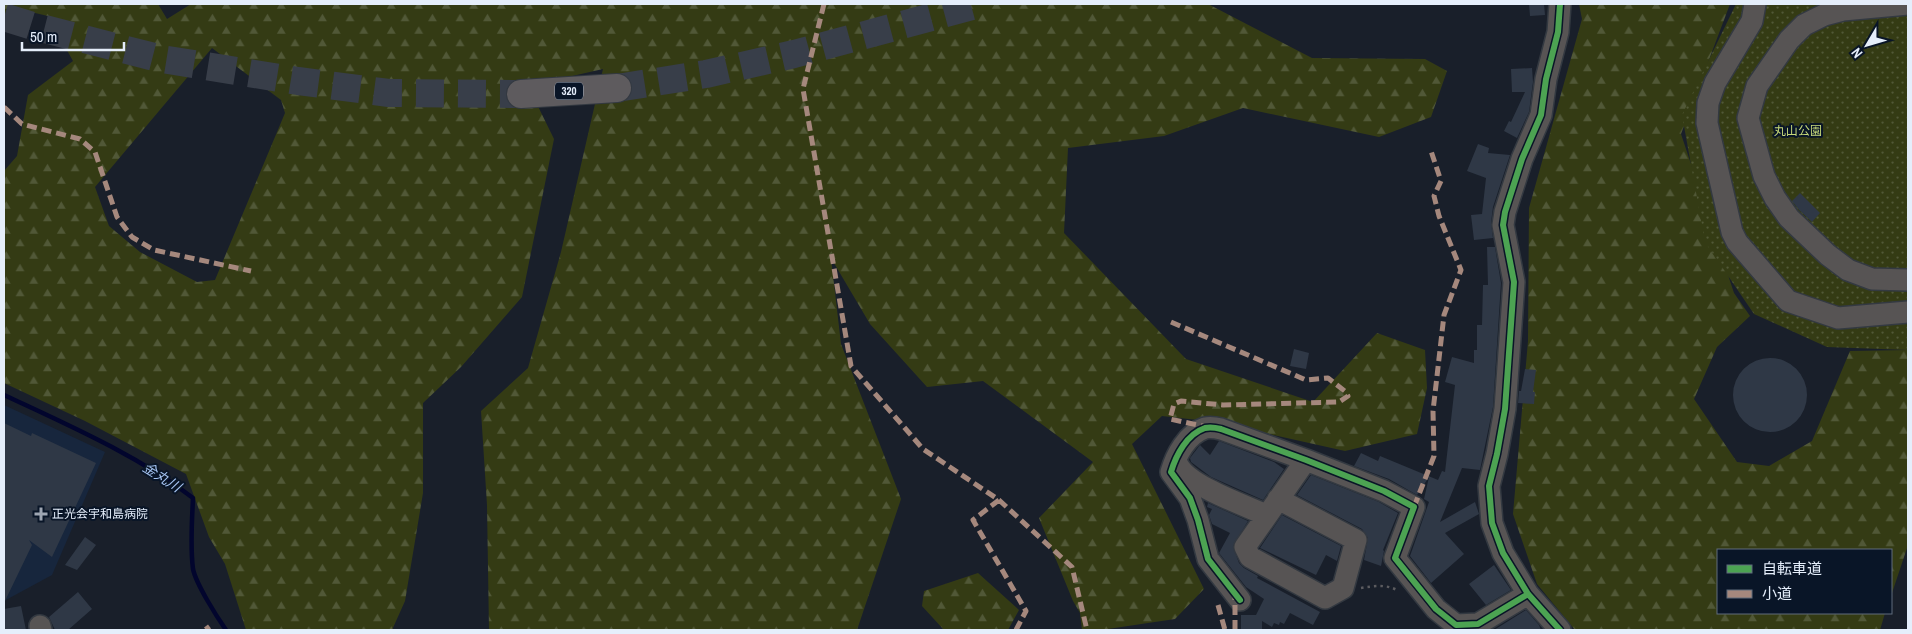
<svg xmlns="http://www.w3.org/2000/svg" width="1912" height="634" viewBox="0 0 1912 634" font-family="'Archivo Narrow','Noto Sans JP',sans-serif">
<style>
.built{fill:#17263d}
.forest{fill:url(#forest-firs);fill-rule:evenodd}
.park{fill:url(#park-dots)}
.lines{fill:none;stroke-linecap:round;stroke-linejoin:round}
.stream{stroke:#02052d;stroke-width:4.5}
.building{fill:#2f3846}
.highway-tunnel{stroke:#383e49;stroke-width:28;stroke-dasharray:28 14;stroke-linecap:butt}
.minor-casing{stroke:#333941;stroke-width:24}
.highway-casing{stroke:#333941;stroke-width:30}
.path{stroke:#5b5b5f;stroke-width:2.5;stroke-dasharray:2.5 4;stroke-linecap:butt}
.minor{stroke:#575454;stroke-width:21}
.highway{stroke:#5e5b5e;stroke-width:28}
.quiet{stroke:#a5887d;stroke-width:5;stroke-dasharray:10 5;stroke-linecap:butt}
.cycleway-casing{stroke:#091527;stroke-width:9}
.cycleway{stroke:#4ca352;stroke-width:6}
.poi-dot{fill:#9ea6b2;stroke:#091527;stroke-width:2}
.labels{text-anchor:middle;stroke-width:4;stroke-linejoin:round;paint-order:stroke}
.shield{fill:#091527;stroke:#a3adbb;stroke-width:1}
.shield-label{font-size:11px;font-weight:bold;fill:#e5eefb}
.park-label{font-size:12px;fill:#c7d97a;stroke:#091527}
.poi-label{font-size:12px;fill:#e5eefb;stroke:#091527;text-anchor:start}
.water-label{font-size:14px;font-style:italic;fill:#a5c3f1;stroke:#091527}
</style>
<defs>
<pattern id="forest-firs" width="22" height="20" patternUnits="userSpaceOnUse" patternTransform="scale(1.25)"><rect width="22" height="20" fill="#343b14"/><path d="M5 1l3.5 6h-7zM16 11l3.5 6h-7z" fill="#515837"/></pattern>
<pattern id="park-dots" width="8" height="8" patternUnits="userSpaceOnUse" patternTransform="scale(1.25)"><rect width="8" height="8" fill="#343b14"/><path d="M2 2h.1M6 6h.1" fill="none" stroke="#515837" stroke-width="1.8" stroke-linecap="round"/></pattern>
</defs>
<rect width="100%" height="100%" fill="#191f2a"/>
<path class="built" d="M4,405l101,47 -53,123 -48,26z"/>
<path class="forest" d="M4,4h154l9,15 24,-15h1017l104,54 113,1 22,12 -16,46 -52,20 -136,-29 -79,28 -96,12 -4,85 122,126 127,43 64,-69 48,17 2,38 -10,46 -72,17 -129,-29 -54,-6 -30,28 72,145 -29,30 -74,11h-19l-2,-17 -7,-12 -34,-83 54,-56 -110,-81 -56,6 -57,-63 -39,-66 10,86 60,155 -44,131h-368l-2,-125 -6,-94 47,-43 33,-116 42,-183 -75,17 26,53 -32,158 -61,70 -38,36v90l-18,108 -13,29h-146l-21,-66 -16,-27 -23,-63 -101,-53 -81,-38v-212l13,-15 11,-61 45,-34 -25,-45 -30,-7 -14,9zM212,48l69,52 4,13 -70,167 -18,2 -57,-30 -31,-26 -14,-39z
M1579,4h151l-49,130 53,159 16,23 -33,31 -23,52 43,63 32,4 43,-25 38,-90 58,-1v195l-17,51v-46h-173v63h167l-5,17h-305l-38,-46 -24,-70 15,-173 1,-133 53,-189z
M978,573l41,37 -11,20h-64l-22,-24 2,-15z"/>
<path class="park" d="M1736,4h172v346l-81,-3 -73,-33 -49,-72 -23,-127z"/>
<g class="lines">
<path class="stream" d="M4,395c64,30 133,60 189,103 -1,23 -3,48 0,71 3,15 24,48 33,61"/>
</g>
<path class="building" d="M1529,4h15l1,11 -15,1z
M1532,68l1,14 -4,30 -12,26 -13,-7 5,-10 2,1 14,-30h-13l-1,-23z
M1478,144l11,4 -1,5 22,2 -17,52 -2,16 2,15 -19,2 -3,-25 11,-1 4,-36 -19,-7z
M1800,193l20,20 -8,9 -13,-12 -7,-9z
M1487,247h8l6,36 -8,124 -13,63 -18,-2 -22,54 35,-20 4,12 -34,19 19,21 -33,29 -21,-27 19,-54 -5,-3 5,-22 -12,18 -28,-16 -35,-13 7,-13 17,8 2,-5 58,24 4,-9 3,1 10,-87 -10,-3 7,-25 22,6v-13h3v-25h5l1,-40h5z
M1294,349l15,4 -3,16 -16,-3z
M1733 395a37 37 0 1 1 74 0a37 37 0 1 1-74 0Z
M1525,369l11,1 -3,22h2l-1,12 -16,-1 1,-12h2z
M4,423l27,13 1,-3 64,30 -44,94 -23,-17 3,5 -28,58z
M1219,441l55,21 10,7 -21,31 -52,-23 -20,-15 -1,-4 10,-13 10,10z
M1311,475l68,27 19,11 -15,37 1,1 -3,15 -17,-6 4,-22 -6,-9 -65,-34z
M1208,503l40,18 -15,25 6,17 5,5 14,8 -1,2 63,34 -7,13 -23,-12 -6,11 -4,-2 -1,3 -5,-2 -2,4 -10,-6v9h-21v-15h15l8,-16 -18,-12 -27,-34 11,-20 -18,-9 -3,-9 3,-6 -5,-2z
M1282,515l59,31 -4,15 -11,-6 -10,20 -56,-27z
M85,537l11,8 -19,25 -12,-5z
M1494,565l17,25 -25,15 -17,-21z
M78,592l14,17 -24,21h-13l-6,-13z
M21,606l5,24h-22v-21z
M1526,610l13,15 2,5h-47z"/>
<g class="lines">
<path class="highway-tunnel" d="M4,17l29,9 129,33 136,22 91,12 132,1
M617,88l89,-14 88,-20 186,-50"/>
<defs>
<path id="minor" d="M1755,4l-3,17 -37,62 -7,20 -1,20 25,109 5,10 51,59 50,17 70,-6
M1908,4l-65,6 -19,5 -20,10 -15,15 -32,46 -9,32 16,58 11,22 14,20 39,37 20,15 24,9 36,1
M1178,465c11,21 66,40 88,50
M1278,499l78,41 -13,48 -18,10 -75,-41 -5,-10 61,-87
M1240,600l-32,-41 -10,-39 -8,-22 -19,-26c5,-17 16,-38 34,-44 5,-1 12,0 16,1l85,31 78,31 30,16 -19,51 41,51 20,16 22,-1 50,-30
M40,626l1,4
M1560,630l-32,-36 -25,-41 -11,-30 -3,-37 8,-32 8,-45 9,-127 -11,-57 2,-13 17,-53 19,-44 5,-36 12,-47 2,-28"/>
<path id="highway" d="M521,94l96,-6"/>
</defs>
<use href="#minor" class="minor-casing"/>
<use href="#highway" class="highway-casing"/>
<path class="path" d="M1361,588c13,-2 24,-4 36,2"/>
<use href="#minor" class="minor"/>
<use href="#highway" class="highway"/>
<path class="quiet" d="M824,4l-21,85 48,277 72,83 76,51 -26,20 53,91 -10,19
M4,107l18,17 58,15 15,13 22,65 15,20 22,13 97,21
M1171,322l135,58 22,-2 18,14 2,4 -9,6 -116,3 -42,-4 -7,3 -4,15 37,8
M999,500l73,67 15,63
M1414,507l20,-51 -1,-45 11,-96 17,-45 -22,-54 -5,-20 7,-15 -11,-33
M1218,605l7,25
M206,626l3,4
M1235,630v-36"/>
<defs>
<path id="cycleway" d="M1240,600l-32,-41 -10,-39 -8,-22 -19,-26c5,-17 16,-38 34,-44 5,-1 12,0 16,1l85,31 78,31 30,16 -19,51 41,51 20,16 22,-1 50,-30
M1560,630l-32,-36 -25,-41 -11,-30 -3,-37 8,-32 8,-45 9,-127 -11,-57 2,-13 17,-53 19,-44 5,-36 12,-47 2,-28"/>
</defs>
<use href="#cycleway" class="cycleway-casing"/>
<use href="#cycleway" class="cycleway"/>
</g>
<path class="poi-dot" d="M38.5 506.5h5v5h5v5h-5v5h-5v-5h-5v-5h5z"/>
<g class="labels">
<rect class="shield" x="555" y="82.5" width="28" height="17" rx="4"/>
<g class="shield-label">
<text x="569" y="95">320</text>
</g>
<g class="park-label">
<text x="1798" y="135">丸山公園</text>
</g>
<g class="poi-label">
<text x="52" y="518">正光会宇和島病院</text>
</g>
<g class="water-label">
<text transform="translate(162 477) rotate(32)" y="5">金丸川</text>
</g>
</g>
<rect width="1912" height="634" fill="none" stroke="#e5eefb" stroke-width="10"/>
<rect x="1717" y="549" width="175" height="65" fill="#091527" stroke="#616c7c"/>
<rect x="1727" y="565" width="25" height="8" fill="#4ca352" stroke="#616c7c"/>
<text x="1762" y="574" font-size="15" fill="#e5eefb">自転車道</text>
<rect x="1727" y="590" width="25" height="8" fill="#a5887d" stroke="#616c7c"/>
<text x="1762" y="599" font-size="15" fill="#e5eefb">小道</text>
<g transform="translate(1867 45) rotate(232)" stroke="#091527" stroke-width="4" paint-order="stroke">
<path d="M0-4L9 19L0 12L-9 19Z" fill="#e5eefb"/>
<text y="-8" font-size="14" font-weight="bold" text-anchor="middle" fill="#e5eefb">N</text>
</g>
<path d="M22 42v8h102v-8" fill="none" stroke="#e5eefb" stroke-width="2.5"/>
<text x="30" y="42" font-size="15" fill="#e5eefb" stroke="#091527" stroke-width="4" paint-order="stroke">50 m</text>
</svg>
